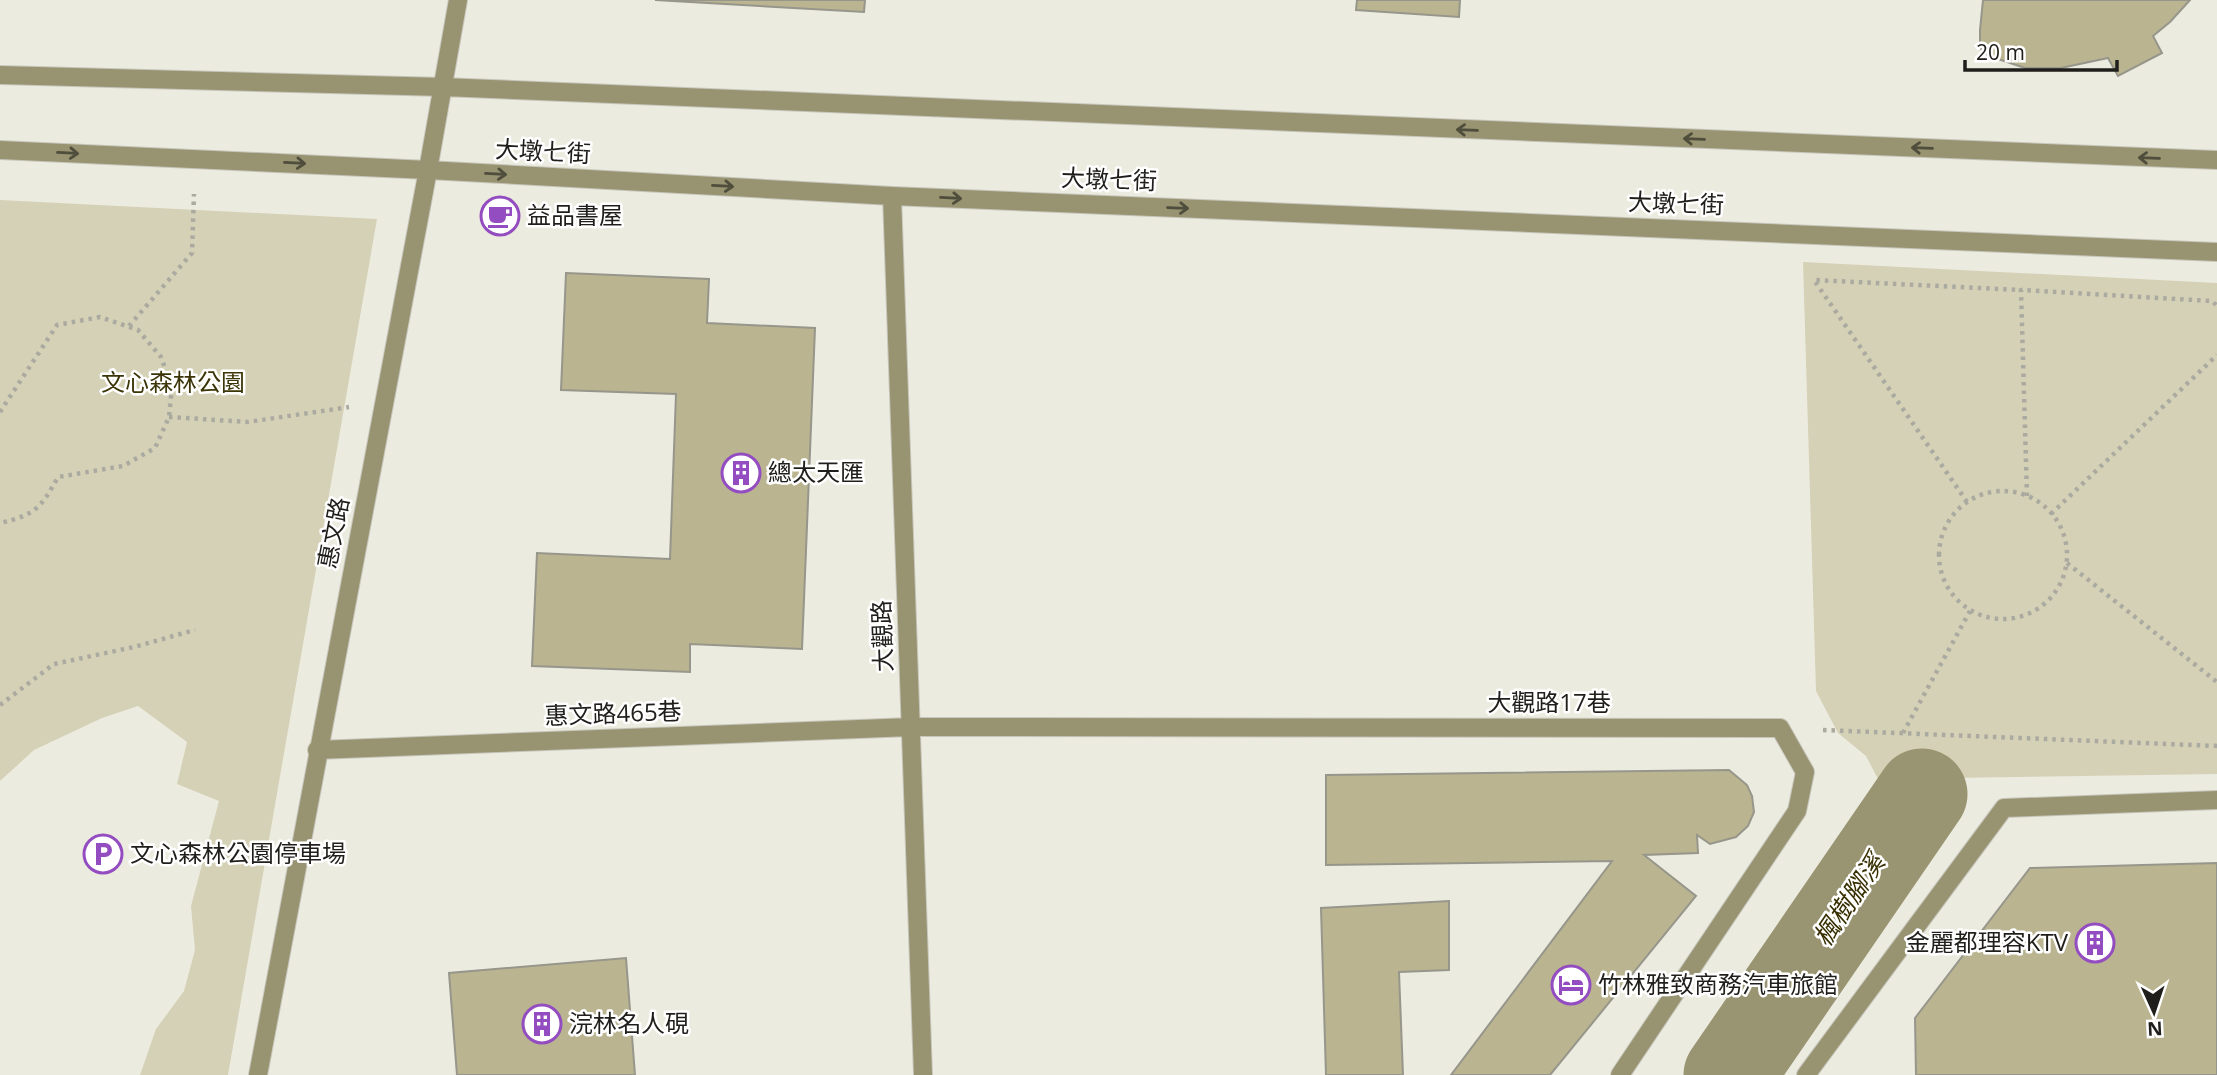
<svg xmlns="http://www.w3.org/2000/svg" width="2217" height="1075" viewBox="0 0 2217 1075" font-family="'Open Sans','Noto Sans TC',sans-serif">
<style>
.green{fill:#d5d1b6}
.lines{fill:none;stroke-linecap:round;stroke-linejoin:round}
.river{stroke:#999472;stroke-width:91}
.building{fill:#bab491;stroke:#97968b;stroke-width:2}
.minor-casing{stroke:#c7c6bc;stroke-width:20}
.path{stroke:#abaaa0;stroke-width:4.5;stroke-dasharray:3.5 5;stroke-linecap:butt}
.minor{stroke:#989370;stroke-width:18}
.oneway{stroke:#4f4d3c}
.labels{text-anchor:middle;stroke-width:5;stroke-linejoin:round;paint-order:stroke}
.street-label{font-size:24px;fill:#1f1e1a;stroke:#fff}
.poi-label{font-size:24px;fill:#1f1e1a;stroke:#fff;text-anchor:start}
.park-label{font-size:24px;fill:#3c3507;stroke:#fff}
.water-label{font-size:26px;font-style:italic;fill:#372f01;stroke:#fff}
</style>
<rect width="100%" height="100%" fill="#ecebdf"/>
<path class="green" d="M0,200l377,19 -149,856h-88l16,-46 28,-38 11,-41 -4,-44 28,-105 -42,-17 10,-42 -49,-36 -36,12 -68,32 -34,31z
M1803,262l414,21v491l-339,5 -12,-23 -28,-23 -22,-42z"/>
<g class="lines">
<path class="river" d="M1729,1075l193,-281"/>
</g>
<path class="building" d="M655,0h210l-1,12z
M1357,0h103l-1,17 -103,-7z
M2190,0l-20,22 -17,14 9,17 -44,23 -10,-18 -47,10h-36l-36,-12 -7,-5 -2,-5v-16l3,-30z
M566,273l143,6 -2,44 108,5 -13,321 -112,-5v28l-158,-6 5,-113 133,6 6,-165 -115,-4z
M1729,770l18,15 5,11 2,16 -6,14 -12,11 -26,7 -13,-9 1,18 -54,2 52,41 -146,179h-99l161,-214 -286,4v-90z
M2217,863v212h-301l-1,-57 115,-150z
M1449,901v69l-50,2 4,103h-77l-5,-167z
M626,958l9,117h-178l-8,-102z"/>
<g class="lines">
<defs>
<path id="minor" d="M0,75l443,12 1774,73
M0,150l428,20 464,26 1325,56
M892,196l31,879
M317,750l594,-23 869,1 25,44 -8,39 -177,264
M258,1075l170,-905 30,-170
M1806,1075l198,-267 213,-8"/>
</defs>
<use href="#minor" class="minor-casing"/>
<path class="path" d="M129,326l63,-73 2,-59
M0,412l57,-87 43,-8 38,13 23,27 11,30 -3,30 -14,31 -32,18 -65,11c-17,31 -23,38 -58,46
M169,417l79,5 101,-15
M1939 555a64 64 0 1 1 128 0a64 64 0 1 1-128 0Z
M2027,496l-6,-206 191,11 5,5
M1967,502l-153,-222 207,10
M2051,514l166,-159
M2067,563l150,119
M0,705l54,-41 80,-17 61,-17
M1823,730l394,16
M1903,733l67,-122"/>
<use href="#minor" class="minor"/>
</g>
<defs><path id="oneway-shaft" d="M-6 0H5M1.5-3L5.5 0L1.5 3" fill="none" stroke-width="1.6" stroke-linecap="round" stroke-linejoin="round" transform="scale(1.75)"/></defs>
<g class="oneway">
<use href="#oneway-shaft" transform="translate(1467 130) rotate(-178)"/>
<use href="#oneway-shaft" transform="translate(1694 139) rotate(-178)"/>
<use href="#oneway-shaft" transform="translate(1922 148) rotate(-178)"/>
<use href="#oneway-shaft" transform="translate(68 153) rotate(3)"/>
<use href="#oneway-shaft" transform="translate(2149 158) rotate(-178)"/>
<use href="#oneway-shaft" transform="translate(295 163) rotate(3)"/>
<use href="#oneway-shaft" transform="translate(496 174) rotate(3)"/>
<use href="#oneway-shaft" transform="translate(723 186) rotate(3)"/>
<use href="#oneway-shaft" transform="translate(951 198) rotate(3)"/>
<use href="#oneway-shaft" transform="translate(1178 208) rotate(2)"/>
</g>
<defs>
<symbol id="cafe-ring" viewBox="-11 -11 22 22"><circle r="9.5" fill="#fff" stroke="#934dc0" stroke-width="1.5"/><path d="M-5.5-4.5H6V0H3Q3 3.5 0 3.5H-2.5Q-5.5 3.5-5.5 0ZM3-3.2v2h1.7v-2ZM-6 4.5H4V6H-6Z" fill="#934dc0"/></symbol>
<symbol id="building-ring" viewBox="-11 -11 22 22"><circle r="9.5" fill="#fff" stroke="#934dc0" stroke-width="1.5"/><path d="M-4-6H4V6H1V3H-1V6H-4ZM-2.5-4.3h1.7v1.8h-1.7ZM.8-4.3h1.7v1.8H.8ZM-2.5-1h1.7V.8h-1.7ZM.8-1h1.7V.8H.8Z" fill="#934dc0"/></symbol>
<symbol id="parking-ring" viewBox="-11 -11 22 22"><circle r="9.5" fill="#fff" stroke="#934dc0" stroke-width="1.5"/><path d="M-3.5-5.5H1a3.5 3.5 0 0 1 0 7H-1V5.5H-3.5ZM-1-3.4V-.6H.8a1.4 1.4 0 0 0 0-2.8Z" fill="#934dc0"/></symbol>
<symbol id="hotel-ring" viewBox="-11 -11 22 22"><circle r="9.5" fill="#fff" stroke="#934dc0" stroke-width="1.5"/><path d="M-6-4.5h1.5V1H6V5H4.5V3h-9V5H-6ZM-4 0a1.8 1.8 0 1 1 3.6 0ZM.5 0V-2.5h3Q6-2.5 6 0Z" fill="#934dc0"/></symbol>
</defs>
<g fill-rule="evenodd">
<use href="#cafe-ring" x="478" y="194" width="44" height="44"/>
<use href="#building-ring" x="719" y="451" width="44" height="44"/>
<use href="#parking-ring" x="81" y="832" width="44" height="44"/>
<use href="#building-ring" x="2073" y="921" width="44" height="44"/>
<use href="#hotel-ring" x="1549" y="963" width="44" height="44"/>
<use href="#building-ring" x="520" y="1002" width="44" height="44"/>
</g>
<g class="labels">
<g class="street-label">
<text transform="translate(543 152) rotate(3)" y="8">大墩七街</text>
<text transform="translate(1109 180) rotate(2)" y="8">大墩七街</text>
<text transform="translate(1676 204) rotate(2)" y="8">大墩七街</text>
<text transform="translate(334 533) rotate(-79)" y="8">惠文路</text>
<text transform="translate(883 636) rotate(-92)" y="8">大觀路</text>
<text x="1549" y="711">大觀路17巷</text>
<text transform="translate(613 714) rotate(-2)" y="8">惠文路465巷</text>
</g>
<g class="poi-label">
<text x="527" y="224">益品書屋</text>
<text x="768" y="481">總太天匯</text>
<text x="130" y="862">文心森林公園停車場</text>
<text x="2068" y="951" text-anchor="end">金麗都理容KTV</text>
<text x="1598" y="993">竹林雅致商務汽車旅館</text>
<text x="569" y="1032">浣林名人硯</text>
</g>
<g class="park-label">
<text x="173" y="391">文心森林公園</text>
</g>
<g class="water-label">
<text transform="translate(1849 900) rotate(-56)" y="9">楓樹腳溪</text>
</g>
</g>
<g transform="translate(2154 1012) rotate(177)" stroke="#ffffff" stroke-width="5" paint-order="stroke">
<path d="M0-5L12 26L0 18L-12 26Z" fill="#1f1e1a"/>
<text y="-10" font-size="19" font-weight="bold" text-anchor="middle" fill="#1f1e1a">N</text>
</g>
<path d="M1965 60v10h152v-10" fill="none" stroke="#1f1e1a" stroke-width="3.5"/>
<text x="1976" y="60" font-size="21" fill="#1f1e1a" stroke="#ffffff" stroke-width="5" paint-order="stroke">20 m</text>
</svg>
